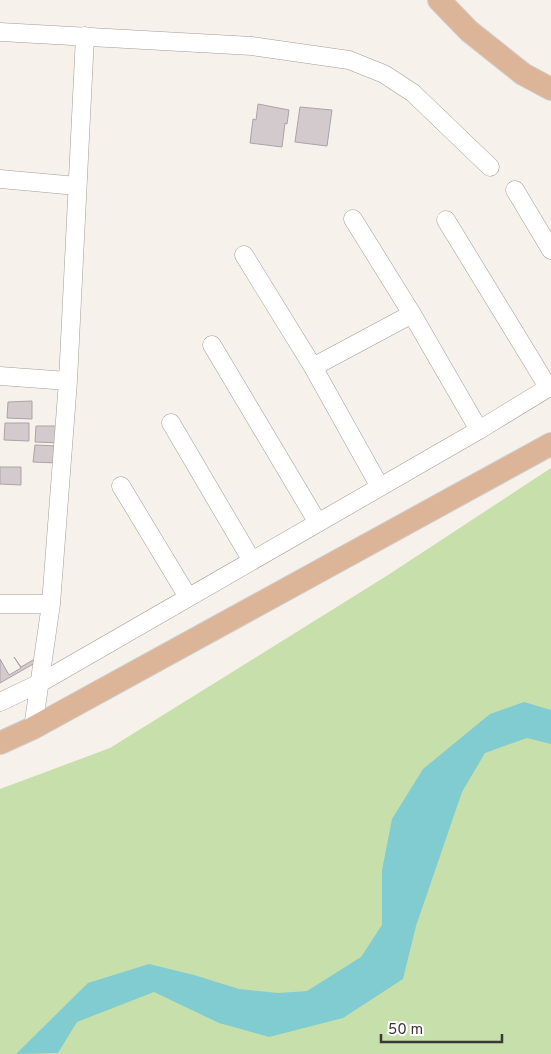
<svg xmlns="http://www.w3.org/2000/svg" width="551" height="1054" viewBox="0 0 551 1054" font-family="Overpass,sans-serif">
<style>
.green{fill:#c7dfab}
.water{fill:#81ccd1}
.building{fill:#d3cacd;stroke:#aba3a6}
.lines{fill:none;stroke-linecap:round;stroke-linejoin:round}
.minor-casing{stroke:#a29e97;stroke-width:19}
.major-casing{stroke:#d0cfcf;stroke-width:24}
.minor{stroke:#fff;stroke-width:18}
.major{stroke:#dcb599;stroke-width:22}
</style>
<rect width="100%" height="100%" fill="#f6f2eb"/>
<path class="green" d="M551,468v586h-551v-265l110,-41 278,-173z"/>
<path class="water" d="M524,702l27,8v34l-24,-6 -42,15 -23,39 -46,134 -13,53 -60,39 -74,19 -50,-14 -65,-31 -77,30 -19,31 -42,1 72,-71 61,-19 45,11 45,14 39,4 29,-2 54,-34 21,-32v-55l10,-51 31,-50 67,-55z"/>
<path class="building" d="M258,104l31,6 -2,14 -2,-1 -3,24 -32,-4 3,-24 3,1z
M300,107l32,3 -5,36 -32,-4z
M32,401v18l-25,-1 1,-16z
M5,423h24v18l-25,-1z
M36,426h24v17l-25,-1z
M35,445l23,1v17l-25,-1z
M0,467h21v18l-21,-1z
M14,657l7,10 12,-7 2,3 -35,20v-24l9,16 12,-7z"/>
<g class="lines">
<defs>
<path id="minor" d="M0,32l252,14 97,14 35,14 29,19 77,74
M0,179l77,7
M515,190l36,60
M353,219l59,95 67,116
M446,220l102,167
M244,255l69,112 67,120
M212,345l106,178
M313,367l99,-53
M0,376l68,5
M171,423l81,138
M121,486l67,111
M0,604h51
M0,702l40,-19 439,-253 72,-44
M33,728l18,-124 17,-223 17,-345"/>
<path id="major" d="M439,0l30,31 54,43 28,15
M0,743l33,-15 518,-284"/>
</defs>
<use href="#minor" class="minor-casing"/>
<use href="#major" class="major-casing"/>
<use href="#minor" class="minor"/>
<use href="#major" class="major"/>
</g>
<path d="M381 1034v8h121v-8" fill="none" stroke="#3b3936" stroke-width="2.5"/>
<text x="388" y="1034" font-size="15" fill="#3b3936" stroke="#ffffff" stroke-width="4" paint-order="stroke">50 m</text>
</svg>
